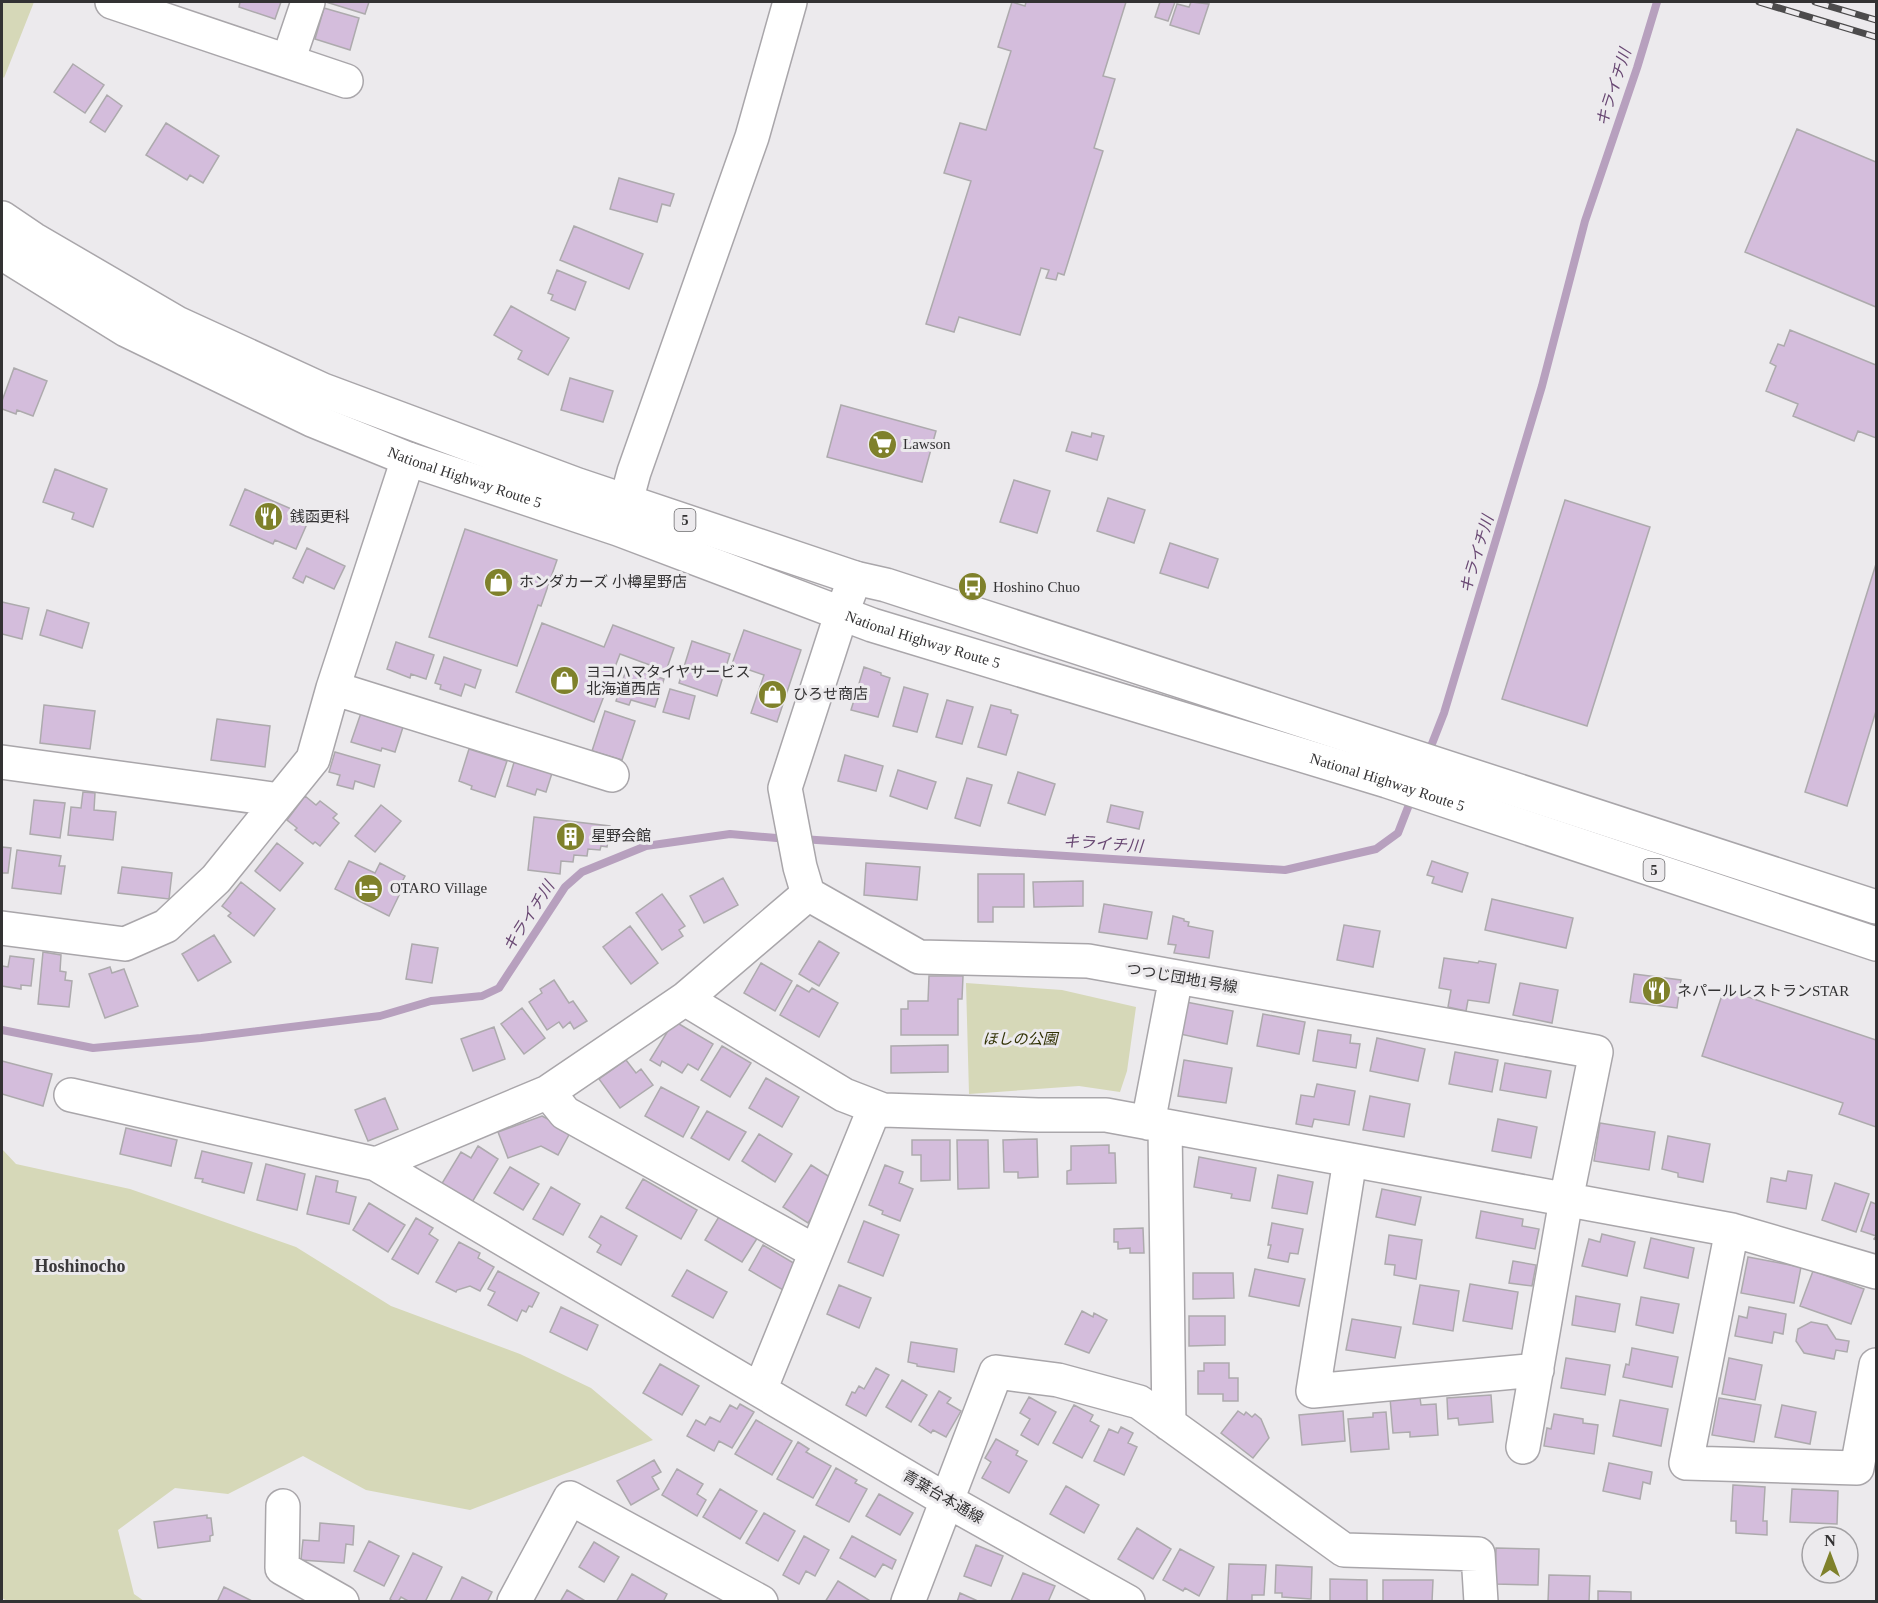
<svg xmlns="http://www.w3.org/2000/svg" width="1878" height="1603" viewBox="0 0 1878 1603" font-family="'Times New Roman','Noto Sans JP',serif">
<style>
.green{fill:#d6d8b8}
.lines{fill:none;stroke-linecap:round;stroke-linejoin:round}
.stream{stroke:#b7a0be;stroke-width:8}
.building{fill:#d4bddc;stroke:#adaaad;stroke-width:1.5}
.minor-casing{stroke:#a9a6aa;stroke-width:36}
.highway-casing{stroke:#a9a6aa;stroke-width:36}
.minor{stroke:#fff;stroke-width:33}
.highway{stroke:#fff;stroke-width:33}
.rail-casing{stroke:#4c4b4c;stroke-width:7}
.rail{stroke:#eceaed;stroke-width:4.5;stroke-dasharray:14;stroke-linecap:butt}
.labels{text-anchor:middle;stroke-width:6;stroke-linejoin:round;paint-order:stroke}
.shield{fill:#eceaed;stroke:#6a696b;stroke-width:1.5}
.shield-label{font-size:14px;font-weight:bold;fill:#333233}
.poi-label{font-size:15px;fill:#333233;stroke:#eceaed;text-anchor:start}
.street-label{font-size:15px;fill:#333233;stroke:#eceaed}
.park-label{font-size:15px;font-style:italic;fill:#313204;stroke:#eceaed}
.water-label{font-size:16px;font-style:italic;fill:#694873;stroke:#eceaed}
.quarter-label{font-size:18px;font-weight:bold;fill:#3a383a;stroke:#eceaed}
</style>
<rect width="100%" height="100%" fill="#eceaed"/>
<path class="green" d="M2,2h32l-30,76 -2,-2z
M966,983l96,7 74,17 -9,64 -7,21 -41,-6 -110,8z
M2,1149l14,15 114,25 166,58 95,59 129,48 71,34 62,52 -183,70 -104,-20 -63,-34 -75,38 -53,-6 -57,42 16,64 10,7h-137l-5,-3z"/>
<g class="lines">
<path class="stream" d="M1428,754l16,-41 98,-327 43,-165 52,-153 20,-66
M801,839l484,31 91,-21 22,-16 14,-36
M2,1030l91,18 108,-10 179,-22 51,-15 51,-5 17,-8 66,-101 17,-15 64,-26 84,-12 58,5"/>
</g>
<path class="building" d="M240,2h41l-6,17 -36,-12z
M326,2h43l-4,12z
M1012,2l13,4 1,-4h100l-23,74 12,3 -21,69 9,3 -39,124 -6,-2 -2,7 -10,-2 3,-8 -8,-2 -21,67 -61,-18 -5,15 -28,-8 45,-143 -27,-8 16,-50 26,7 25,-79 -13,-4z
M1160,2h15l-7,19 -13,-4z
M1191,2l18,2 -10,30 -29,-9 7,-21 12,3z
M324,8l35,10 -9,32 -35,-11z
M73,64l31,21 -19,28 -31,-21z
M107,95l15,11 -17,26 -15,-10z
M166,123l53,33 -16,27 -13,-8 -3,5 -41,-25z
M1797,129l79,33v145l-131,-55z
M619,178l55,16 -4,12 -8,-2 -5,18 -47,-13z
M574,226l69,28 -14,35 -69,-29z
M557,270l29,12 -11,28 -24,-10 2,-5 -5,-2z
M511,306l58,32 -21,37 -30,-16 4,-8 -28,-16z
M1790,330l86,35v73l-18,-7 -4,10 -61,-25 5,-12 -32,-13 10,-25 -6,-3 8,-19 6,2z
M14,368l33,13 -14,35 -16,-6 -1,4 -14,-5v-8z
M570,378l43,13 -10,31 -42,-12z
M841,405l95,26 -14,51 -95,-25z
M1072,432l19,5 1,-4 12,3 -7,24 -31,-9z
M55,469l52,20 -14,38 -21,-8 2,-6 -31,-11z
M1014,480l36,11 -13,42 -37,-11z
M245,489l65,28 -14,32 -21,-9 -2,4 -43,-19z
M1108,498l37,12 -11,33 -37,-12z
M1565,500l85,27 -63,199 -85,-27z
M465,529l92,31 -16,46 -3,-1 -21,61 -88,-29z
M1170,543l48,16 -10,29 -48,-15z
M307,548l38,18 -11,23 -28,-13 -3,7 -10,-5z
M1876,564v147l-29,95 -42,-14z
M2,602l27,6 -7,31 -20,-5z
M47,610l42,13 -7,25 -42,-13z
M542,623l62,24 9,-22 61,23 -8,23 -46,-17 -26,68 -78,-30z
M744,630l57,20 -24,72 -26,-9 13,-38 -32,-11z
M692,641l38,13 -13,42 -38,-13z
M396,642l38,13 -8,24 -15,-5 -1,4 -23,-9z
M444,657l37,13 -6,18 -10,-4 -4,12 -21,-7 1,-4 -6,-2z
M627,667l37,12 -9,28 -24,-7 -2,5 -13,-4z
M864,667l17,6v2l9,3 -12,39 -27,-7z
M904,687l24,7 -11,38 -24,-6z
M670,689l25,7 -6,23 -26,-7z
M947,700l26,7 -11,37 -26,-7z
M44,705l51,6 -5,38 -50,-6z
M991,705l20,5v3l7,2 -12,40 -28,-8z
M362,710l42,14 -9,28 -13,-4 -1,3 -30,-9z
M605,711l30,10 -13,39 -30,-9z
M217,719l53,7 -5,41 -54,-7z
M469,749l38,12 -12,36 -24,-8 1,-3 -13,-5z
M335,752l45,13 -6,22 -19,-6 -2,8 -16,-4 3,-10 -11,-3z
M845,755l38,11 -7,25 -38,-10z
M515,759l38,11 -7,22 -9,-3 -2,6 -28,-9z
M898,770l38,12 -9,27 -37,-13z
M1018,772l37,12 -10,31 -37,-12z
M967,778l25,7 -12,41 -25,-8z
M83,792l12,1 -1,17 22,2 -3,28 -45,-5 3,-28 10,1z
M305,796l11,9 4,-4 17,13 -4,4 6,5 -19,23 -5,-4 -2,2 -18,-14 2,-2 -10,-8z
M34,800l31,3 -5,35 -30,-4z
M381,805l20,16 -26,31 -20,-16z
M1111,805l32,7 -4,17 -32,-7z
M534,817l76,9 -3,21 -6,-1 -1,4 -12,-1 -1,7 -13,-1 -1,7 -12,-1 -1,13 -32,-4z
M277,843l26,20 -23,28 -25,-20z
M2,847l9,1 -3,25h-6z
M17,850l44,6 -2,10h6l-4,28 -49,-6z
M349,861l26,12 5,-10 25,13 -5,10 3,1 -14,29 -54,-27z
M1432,861l36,12 -6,19 -30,-9 2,-6 -7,-2z
M866,863l54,4 -3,33 -53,-5z
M122,867l50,6 -3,26 -51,-6z
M978,874h46v33h-31v15h-15z
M723,878l15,27 -34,18 -14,-27z
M1083,881v25l-49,1 -1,-25z
M241,882l34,27 -21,27 -26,-20 3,-3 -9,-7z
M662,894l23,32 -6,4 4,6 -21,14 -26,-37z
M1492,899l81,19 -7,30 -81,-18z
M1104,904l48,8 -5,27 -48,-7z
M1173,916l11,3v2l5,1 -1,4 25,5 -4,27 -35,-5 2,-8 -8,-1z
M1344,925l36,6 -7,36 -36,-7z
M630,926l28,37 -27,21 -28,-37z
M214,935l17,27 -33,19 -16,-27z
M819,941l20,12 -20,33 -20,-12z
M412,944l26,4 -6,35 -26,-4z
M43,952l18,3 -1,16 6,1 -1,8 7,1 -3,26 -31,-3z
M10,956l24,3 -3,27 -10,-1v4l-19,-3v-20l6,1z
M1444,958l34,5 1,-2 17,3 -7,39 -21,-3 -2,11 -18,-4 3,-17 -12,-2z
M761,963l31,18 -17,30 -31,-18z
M110,967l2,6 12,-4 14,37 -33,12 -16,-44z
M1634,974l47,6 -4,28 -47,-6z
M929,976h34l-1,23h-4v36h-57v-26h7v-8h20z
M554,980l15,23 4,-2 14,20 -13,8 -4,-7 -7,6 -4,-6 -12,8 -18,-28 13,-9 -2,-4z
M1520,983l38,7 -6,33 -39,-8z
M797,985l12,7 3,-4 26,15 -19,34 -39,-22z
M1724,989l152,51v87l-37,-13 4,-11 -141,-47z
M1186,1002l47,9 -6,33 -47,-10z
M522,1008l23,30 -21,16 -23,-30z
M1263,1014l42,8 -6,32 -42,-8z
M674,1021l39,23 -15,26 -10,-6 -6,9 -20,-12 -2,5 -10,-6z
M494,1027l11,32 -32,12 -12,-32z
M1318,1030l33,5 -1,8 10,1 -4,24 -43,-7z
M1377,1038l48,11 -7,32 -48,-10z
M948,1045v27l-57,1v-27z
M722,1046l29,17 -21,34 -29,-17z
M1455,1052l43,8 -6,32 -43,-8z
M626,1060l10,13 5,-4 12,16 -33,23 -21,-29z
M1184,1060l48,8 -6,35 -48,-7z
M2,1061l50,13 -9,32 -41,-12z
M1505,1063l46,8 -5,27 -46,-8z
M766,1078l33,19 -17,30 -33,-19z
M1317,1084l38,7 -6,34 -35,-6 -2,8 -16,-3 5,-29 13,2z
M661,1087l38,20 -16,30 -38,-21z
M1370,1096l40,8 -6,33 -41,-7z
M385,1098l13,31 -30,12 -13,-31z
M707,1111l39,21 -17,28 -38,-22z
M542,1116l29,15 -13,24 -17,-9 -33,12 -10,-26z
M1498,1119l39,8 -6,31 -39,-7z
M1600,1123l55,9 -6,38 -55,-9z
M126,1128l51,12 -6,26 -51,-12z
M759,1134l33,20 -17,28 -33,-21z
M1668,1136l42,8 -7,38 -25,-5v-4l-16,-4z
M1037,1139l1,38 -20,1v-6h-14l-1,-32z
M912,1140h38v40l-29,1v-26h-9z
M957,1140h31l1,48 -31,1z
M1109,1145v8h6l1,30 -49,1v-13l4,-1v-24z
M478,1146l20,13 -27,45 -30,-19 20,-33 10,6z
M202,1151l50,12 -8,30 -42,-11 1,-3 -8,-1z
M1199,1157l57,11 -6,33 -19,-3 1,-4 -38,-7z
M266,1164l39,10 -8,36 -40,-10z
M811,1165l25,16 -28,42 -25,-16z
M885,1165l18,7 -4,11 14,6 -13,32 -18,-7 1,-3 -14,-6z
M510,1167l29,17 -16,26 -29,-17z
M1788,1171l24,4 -6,34 -39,-7 4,-24 15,3z
M1278,1175l35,7 -6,32 -35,-6z
M316,1176l22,5 -2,11 20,5 -7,27 -42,-10z
M643,1179l54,31 -16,29 -55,-31z
M1835,1183l34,11 -13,38 -34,-12z
M551,1187l29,17 -17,31 -30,-16z
M1382,1189l39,8 -6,28 -39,-8z
M1871,1202l5,2v36l-2,-1 2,-3 -15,-5z
M369,1203l36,22 -17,27 -35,-22z
M1481,1211l42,8 -1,7 17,3 -4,20 -59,-11z
M720,1215l38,22 -16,25 -37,-22z
M601,1216l36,20 -16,29 -24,-13 4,-7 -12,-8z
M416,1218l17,10 -4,6 9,6 -20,34 -26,-15z
M864,1221l35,14 -16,41 -35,-14z
M1272,1223l31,6 -5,25 -8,-1 -2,9 -20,-4 3,-13h-3z
M1143,1228l1,25h-14v-5l-12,1v-7h-4v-13z
M1602,1234l33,8 -8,34 -45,-10 7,-27 11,3z
M1389,1235l33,5 -6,39 -22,-4 1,-10 -10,-1z
M1651,1238l43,10 -6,30 -44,-10z
M459,1242l21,11 -2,5 16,9 -14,24 -10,-5 -13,4 -1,2 -20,-10z
M763,1245l34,20 -14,25 -34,-20z
M1748,1257l53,10 -7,36 -53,-10z
M1513,1261l23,4 -4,21 -23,-3z
M1255,1269l50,10 -6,27 -50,-10z
M687,1270l40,22 -14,26 -41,-22z
M498,1271l41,22 -7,14 -3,-1 -3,6 -4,-2 -5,11 -29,-16 7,-13 -7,-3z
M1813,1271l51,18 -13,35 -51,-18z
M1193,1273h40l1,25 -41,1z
M1470,1284l48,8 -6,37 -49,-8z
M839,1285l32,13 -12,30 -32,-14z
M1420,1285l39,6 -6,40 -40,-7z
M1576,1296l44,8 -5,28 -43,-7z
M1641,1297l38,7 -6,29 -37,-8z
M561,1307l37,18 -11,25 -37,-18z
M1749,1307l37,7 -3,20 -9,-2 -2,11 -37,-7 4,-20 8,2z
M1082,1311l11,6 1,-4 13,7 -18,33 -24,-9z
M1189,1316h36v29l-36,1z
M1352,1319l49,8 -6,31 -49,-8z
M1811,1322l16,3 9,14 13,2 -2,11 -11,-2 -2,9 -30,-6 -8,-12 2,-12z
M911,1342l46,7 -3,23 -37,-6v-2l-9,-2z
M1632,1348l46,9 -6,30 -49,-10 3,-13 3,1z
M1566,1358l44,7 -5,30 -44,-7z
M1729,1358l33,7 -7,35 -33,-6z
M1204,1363h25v15h9v23h-15v-7h-25v-23h6z
M660,1364l39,22 -17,29 -39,-22z
M876,1368l13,7 -23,41 -20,-11 6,-13 3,1 4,-7 5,3z
M902,1380l25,15 -16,27 -25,-15z
M939,1391l12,7 -4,5 14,8 -15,26 -13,-7 -2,3 -12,-8z
M1491,1395l2,27 -34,3 -1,-7 -10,1 -1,-21z
M1029,1397l27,15 -18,33 -17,-10 9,-16 -10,-6z
M1408,1397v2l12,-1 1,7 15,-1 2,31 -28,2v-5l-17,1 -3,-35z
M1719,1398l42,7 -7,37 -42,-7z
M1620,1400l48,9 -7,37 -48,-10z
M740,1404l14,8 -22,36 -13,-7 -5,10 -27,-15 9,-16 9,5 5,-8 10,5 10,-17 7,4z
M1074,1405l19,10 -3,6 9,5 -17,32 -29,-15z
M1782,1405l34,7 -6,32 -35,-7z
M1238,1411l6,4 2,-3 6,5 3,-3 6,5 8,19 -16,20 -32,-25z
M1343,1411l2,30 -43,4 -3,-30z
M1386,1412l3,37 -38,3 -3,-33 25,-2v-4z
M1554,1414l29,5v4l15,2 -4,29 -50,-8 3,-18 4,1z
M756,1420l36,21 -20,34 -37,-21z
M1121,1427l12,6 -5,10 9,4 -13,28 -30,-14 15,-32 9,4z
M996,1439l22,12 -2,4 11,6 -18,32 -27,-15 9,-16 -6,-4z
M798,1442l11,7 -3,3 25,14 -18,32 -36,-19z
M654,1460l7,12 -9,5 7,12 -28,16 -14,-24z
M1609,1463l43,9 -2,12 -7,-2 -3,17 -37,-8z
M836,1468l21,12 -2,3 12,6 -18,33 -33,-17z
M677,1469l26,15 -6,10 9,6 -9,16 -35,-21z
M1733,1485l32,2 -2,34h4v14l-31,-2v-12h-5z
M1066,1486l33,19 -15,28 -34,-19z
M720,1489l37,22 -17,28 -37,-22z
M1792,1489l46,2 -1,33 -47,-2z
M879,1494l34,19 -13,22 -34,-19z
M764,1513l31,18 -17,30 -32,-18z
M207,1515v3h4l2,17 -3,1v5l-52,7 -4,-26z
M320,1523l34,3 -1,19 -7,-1 -2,19 -43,-3 2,-20 16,1z
M1137,1528l34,21 -18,30 -35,-20z
M804,1536l25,14 -14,26 -9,-5 -7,13 -16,-9z
M852,1536l44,24 -4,9 -9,-5 -8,13 -35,-19z
M369,1541l30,15 -15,30 -30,-15z
M594,1542l25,15 -15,25 -25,-15z
M976,1545l27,11 -12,30 -27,-10z
M1496,1548l43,1 -1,36 -43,-1z
M1180,1549l34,18 -15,29 -14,-8 -2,3 -20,-11z
M413,1553l29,14 -17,35h-15l-9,-5 -3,5h-4l-4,-3z
M1229,1564l37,1 -2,30h-12v7l-25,-1z
M1276,1565l36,2 -1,32 -29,-2v-4h-7z
M1023,1573l32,13 -7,16 -37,-1z
M632,1574l35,20 -4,8h-47z
M1549,1575l41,1 -1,26h-41z
M462,1577l30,15 -5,10h-37z
M1330,1579l37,1v22h-37z
M1383,1580h50l-1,22h-49z
M838,1581l34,21h-47z
M224,1587l30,15h-37z
M567,1590l20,12h-27z
M1598,1591l33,1v10h-33z
M960,1593l20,9h-23z"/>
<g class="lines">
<defs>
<path id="minor" d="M112,2l234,79
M288,61l20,-59
M619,527l15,-55 118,-335 38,-135
M855,578l-14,37 -56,173 15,79 8,27 111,63 169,4 508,91 -30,148 -43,247
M333,688l279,87
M2,762l278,38
M2,928l123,16 41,-18 50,-47 97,-120 20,-71 75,-229
M685,999l159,96 39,15 155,5h68l626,115 144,42
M548,1092l17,21 251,139
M71,1095l305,69 570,336 182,102
M1148,1123l28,-146
M1165,1126l4,298
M1350,1160l-37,231 224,-21
M376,1164l172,-72 137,-93 123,-105
M1732,1230l-46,233 171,5 19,-103
M760,1390l115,-283
M283,1506l-1,62 60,34
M514,1602l56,-104 191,104
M908,1602l88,-230 62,8 81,22 205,148 134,4 3,48"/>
<g id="highway">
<path d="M2,218l31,21 144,84 146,67 255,95 277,93 31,7 990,322"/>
<path id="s1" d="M2,253l124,77 186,90 96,39 210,70 254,96 515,156 489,163"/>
</g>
</defs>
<use href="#minor" class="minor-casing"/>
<use href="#highway" class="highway-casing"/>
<use href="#minor" class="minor"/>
<use href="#highway" class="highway"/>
<defs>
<path id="rail" d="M1759,2l117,35
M1815,2l61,18"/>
</defs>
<use href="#rail" class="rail-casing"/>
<use href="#rail" class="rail"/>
</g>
<defs>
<symbol id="supermarket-disc" viewBox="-11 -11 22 22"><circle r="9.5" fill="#7f812b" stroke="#eceaed"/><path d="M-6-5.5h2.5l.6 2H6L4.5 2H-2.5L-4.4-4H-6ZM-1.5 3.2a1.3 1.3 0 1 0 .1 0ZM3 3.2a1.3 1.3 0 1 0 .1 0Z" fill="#fff"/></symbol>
<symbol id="restaurant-disc" viewBox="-11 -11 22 22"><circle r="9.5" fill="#7f812b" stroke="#eceaed"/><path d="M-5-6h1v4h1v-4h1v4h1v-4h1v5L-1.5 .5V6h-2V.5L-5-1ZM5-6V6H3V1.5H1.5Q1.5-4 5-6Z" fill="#fff"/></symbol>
<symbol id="shop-disc" viewBox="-11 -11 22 22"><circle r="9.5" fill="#7f812b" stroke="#eceaed"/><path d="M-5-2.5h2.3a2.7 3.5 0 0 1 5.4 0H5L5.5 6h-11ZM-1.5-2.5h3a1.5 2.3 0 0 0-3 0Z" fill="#fff"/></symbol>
<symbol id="bus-disc" viewBox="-11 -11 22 22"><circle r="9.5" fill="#7f812b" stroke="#eceaed"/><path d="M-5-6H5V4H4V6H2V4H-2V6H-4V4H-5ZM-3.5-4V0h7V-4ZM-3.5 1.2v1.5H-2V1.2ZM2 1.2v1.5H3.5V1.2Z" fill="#fff"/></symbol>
<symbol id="building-disc" viewBox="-11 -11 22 22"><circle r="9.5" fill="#7f812b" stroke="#eceaed"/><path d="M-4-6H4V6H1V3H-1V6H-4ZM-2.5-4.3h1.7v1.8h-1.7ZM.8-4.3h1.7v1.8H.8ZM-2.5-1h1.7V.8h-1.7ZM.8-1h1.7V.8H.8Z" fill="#fff"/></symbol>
<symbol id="hotel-disc" viewBox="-11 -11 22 22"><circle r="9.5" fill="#7f812b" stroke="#eceaed"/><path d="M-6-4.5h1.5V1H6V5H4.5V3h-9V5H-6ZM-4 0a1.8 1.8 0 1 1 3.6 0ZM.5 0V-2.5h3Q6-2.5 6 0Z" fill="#fff"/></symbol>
</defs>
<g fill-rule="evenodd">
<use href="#supermarket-disc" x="866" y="428" width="33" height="33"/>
<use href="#restaurant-disc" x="252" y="500" width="33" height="33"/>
<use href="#shop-disc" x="482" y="566" width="33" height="33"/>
<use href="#bus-disc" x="956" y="570" width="33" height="33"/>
<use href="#shop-disc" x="548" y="664" width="33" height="33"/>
<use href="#shop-disc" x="756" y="678" width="33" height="33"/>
<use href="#building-disc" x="554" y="820" width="33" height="33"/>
<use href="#hotel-disc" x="352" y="872" width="33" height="33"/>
<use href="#restaurant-disc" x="1640" y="974" width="33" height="33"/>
</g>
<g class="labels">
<g class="shield">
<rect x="674.5" y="509" width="21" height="22" rx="4.5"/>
<rect x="1643.5" y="859" width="21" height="22" rx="4.5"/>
</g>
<g class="shield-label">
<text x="685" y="525">5</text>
<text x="1654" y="875">5</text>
</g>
<g class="poi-label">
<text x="903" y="449">Lawson</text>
<text x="290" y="522">銭函更科</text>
<text x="519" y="587">ホンダカーズ 小樽星野店</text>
<text x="993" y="592">Hoshino Chuo</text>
<text x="586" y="677">ヨコハマタイヤサービス<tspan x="586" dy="17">北海道西店</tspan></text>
<text x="793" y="699">ひろせ商店</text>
<text x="591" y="841">星野会館</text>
<text x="390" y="893">OTARO Village</text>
<text x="1677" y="996">ネパールレストランSTAR</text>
</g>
<g class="street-label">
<text dy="5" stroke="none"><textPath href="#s1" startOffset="516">National Highway Route 5</textPath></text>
<text dy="5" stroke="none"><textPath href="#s1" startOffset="1002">National Highway Route 5</textPath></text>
<text dy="5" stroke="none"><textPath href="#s1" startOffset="1488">National Highway Route 5</textPath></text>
<text transform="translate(1182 978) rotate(10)" y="5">つつじ団地1号線</text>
<text transform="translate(943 1497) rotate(30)" y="5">青葉台本通線</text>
</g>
<g class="park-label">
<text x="1020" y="1044">ほしの公園</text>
</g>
<g class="water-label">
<text transform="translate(1613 87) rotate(-72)" y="6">キライチ川</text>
<text transform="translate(1476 554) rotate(-73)" y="6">キライチ川</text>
<text transform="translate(1103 843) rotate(4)" y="6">キライチ川</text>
<text transform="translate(528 916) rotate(-57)" y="6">キライチ川</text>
</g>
<g class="quarter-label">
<text x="80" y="1272">Hoshinocho</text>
</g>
</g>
<rect width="1878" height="1603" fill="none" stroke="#333233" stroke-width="6"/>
<g transform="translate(1830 1555)"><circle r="28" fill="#eceaed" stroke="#a2a0a3" stroke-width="1.5"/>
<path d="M0-4.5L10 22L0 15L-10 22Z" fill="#7f812b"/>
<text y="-9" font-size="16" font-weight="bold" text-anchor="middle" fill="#333233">N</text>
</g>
</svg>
